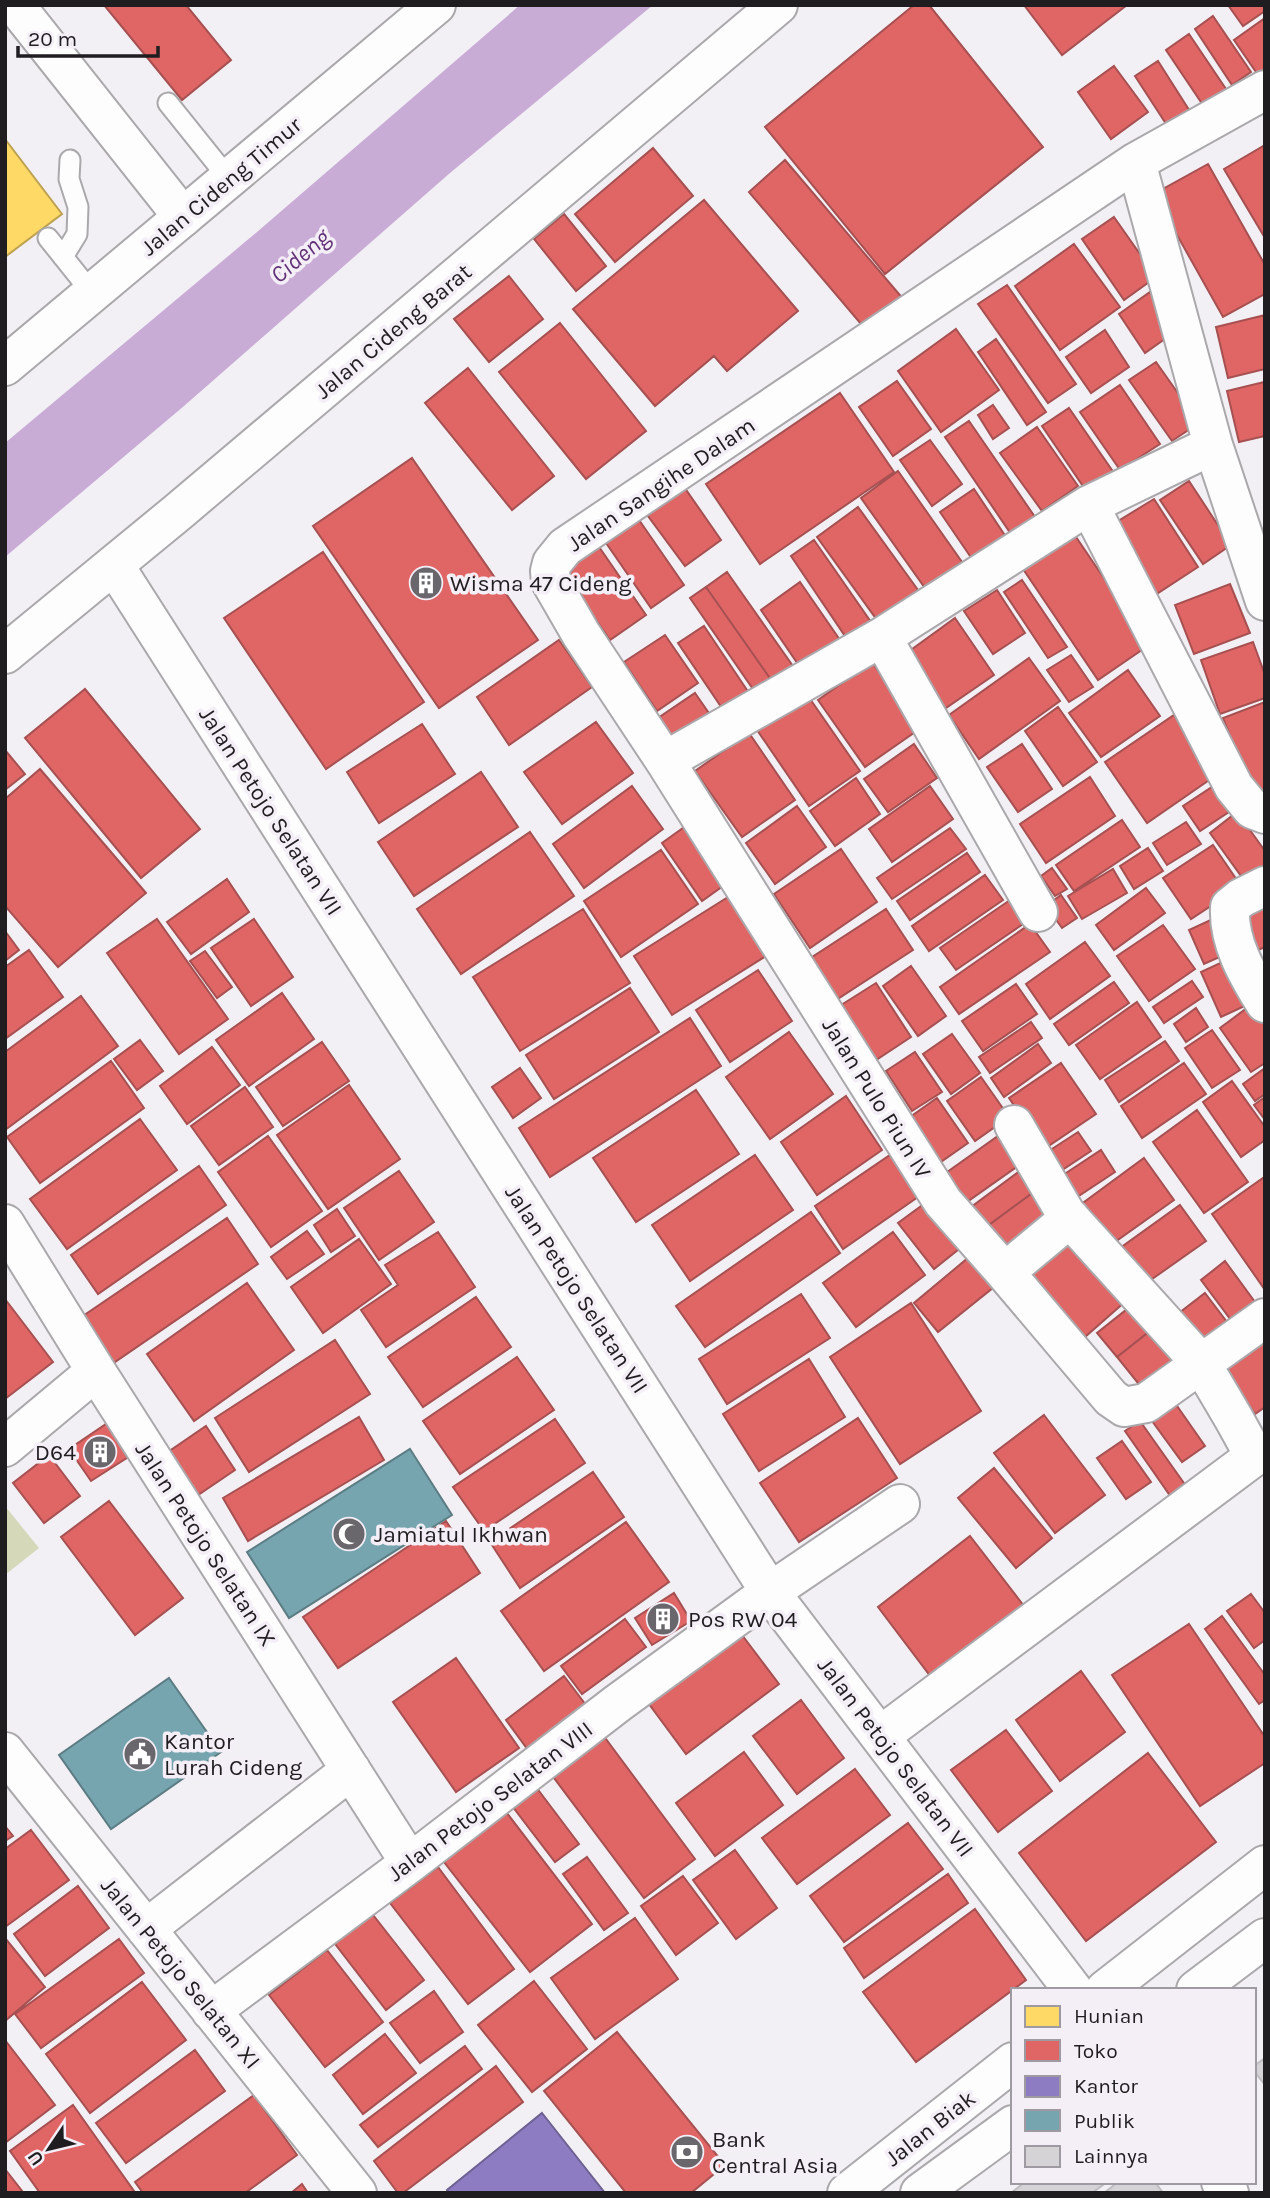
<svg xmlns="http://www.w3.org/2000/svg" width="1270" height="2198" viewBox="0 0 1270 2198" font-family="Karla,sans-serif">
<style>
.green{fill:#d6d8ba}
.water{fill:#c8acd6}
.homes{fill:#ffd966;stroke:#bca151;stroke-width:2}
.shops{fill:#e06666;stroke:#a65051;stroke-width:2}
.offices{fill:#8e7cc3;stroke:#6d6092;stroke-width:2}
.public{fill:#76a5af;stroke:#5c7c84;stroke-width:2}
.building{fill:#d5d3d6;stroke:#bebcc0;stroke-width:2}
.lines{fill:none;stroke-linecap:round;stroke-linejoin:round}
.lane-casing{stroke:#aaa8ab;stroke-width:23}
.street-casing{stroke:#aaa8ab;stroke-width:42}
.secondary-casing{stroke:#aaa8ab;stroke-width:42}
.primary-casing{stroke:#aaa8ab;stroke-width:42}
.lane{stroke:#fdfdfe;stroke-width:19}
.street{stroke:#fdfdfe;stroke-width:38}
.secondary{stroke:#fdfdfe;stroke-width:38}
.primary{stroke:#fdfdfe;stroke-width:38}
.labels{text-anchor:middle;stroke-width:7;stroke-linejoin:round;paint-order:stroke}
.street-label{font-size:23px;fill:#1f1d20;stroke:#f4eef7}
.poi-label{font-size:23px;fill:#1f1d20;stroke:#f4eef7;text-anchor:start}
.water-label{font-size:24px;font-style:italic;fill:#613077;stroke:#f4eef7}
</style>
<rect width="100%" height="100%" fill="#f3f0f5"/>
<path class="green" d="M5,1506l34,42 -34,27z"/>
<path class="water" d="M520,5h133l-203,168 -266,233 -179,151v-114l252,-211z"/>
<path class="homes" d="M5,139l57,75 -57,43z"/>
<path class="shops" d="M104,5h82l45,55 -49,40z
M914,5h15l114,142 -158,127 -120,-147z
M1024,5h103l-65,50z
M1228,5h37v6l-22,15z
M1213,16l38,56 -19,13 -37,-56z
M1265,18v53l-7,4 -24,-35z
M1189,34l39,58 -23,16 -39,-58z
M1158,61l33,52 -23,14 -33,-51z
M1114,66l34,46 -37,27 -33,-47z
M1265,145v93l-41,-69z
M653,148l40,48 -78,66 -40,-48z
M785,160l119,140 -37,31 -118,-139z
M1208,164l57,101v29l-42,23 -69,-123z
M704,200l94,111 -71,60 -13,-15 -59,50 -82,-97z
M564,214l42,52 -30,25 -42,-52z
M1114,217l42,60 -32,23 -42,-61z
M1074,244l46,63 -60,43 -45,-64z
M509,276l34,43 -54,43 -35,-43z
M1007,285l69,99 -28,19 -70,-99z
M1150,292l26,39 -31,22 -26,-39z
M1265,315v54l-37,9 -12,-51z
M560,323l86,108 -60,48 -87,-107z
M956,329l43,61 -58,42 -43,-61z
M1105,330l24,37 -38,26 -25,-36z
M996,339l50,73 -19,13 -49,-73z
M1156,362l43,61 -27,18 -43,-61z
M468,368l86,108 -42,34 -87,-107z
M897,381l34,48 -38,27 -34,-49z
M1264,382l1,54 -26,6 -12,-51z
M1120,385l40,59 -40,26 -40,-58z
M840,393l54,79 -134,92 -54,-80z
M993,405l16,23 -16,11 -15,-24z
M1069,408l45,65 -27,19 -45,-66z
M969,421l66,96 -24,17 -66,-97z
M1037,427l41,59 -36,25 -42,-58z
M930,440l32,44 -30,22 -32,-46z
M412,458l126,182 -99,68 -126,-182z
M898,471l64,91 -37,26 -64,-90z
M680,481l41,59 -36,26 -43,-58z
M1189,481l42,64 -28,19 -43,-64z
M974,489l32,48 -34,22 -32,-47z
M1154,499l44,68 -43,28 -45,-69z
M858,507l60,83 -41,30 -60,-83z
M637,517l47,68 -33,23 -47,-68z
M1070,528l79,117 -51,35 -79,-117z
M814,540l57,82 -24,17 -56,-83z
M595,541l51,74 -36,25 -51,-73z
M323,552l101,150 -98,67 -102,-151z
M727,572l68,97 -21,15 -68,-97z
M1022,580l45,67 -19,11 -44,-66z
M800,582l40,58 -40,27 -39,-57z
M1230,584l20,49 -56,21 -19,-49z
M706,587l68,97 -17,11 -67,-97z
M997,590l28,43 -32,21 -29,-43z
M955,618l39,57 -51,35 -39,-55z
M704,626l47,70 -25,18 -48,-71z
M665,635l33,48 -41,28 -33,-49z
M559,640l33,47 -83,58 -32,-48z
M1253,642l12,33v23l-45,16 -19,-54z
M1071,655l22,32 -24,15 -22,-32z
M1029,658l31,43 -81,58 -30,-44z
M872,662l46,68 -53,37 -47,-67z
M1128,670l32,46 -59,41 -32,-44z
M85,689l115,140 -59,49 -116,-140z
M695,693l18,26 -44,29 -17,-26z
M808,696l52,75 -51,35 -52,-76z
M1265,702v94l-10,3 -32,-81z
M1058,707l39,55 -34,24 -38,-55z
M1174,715l41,61 -68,47 -42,-61z
M596,722l37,51 -71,51 -38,-52z
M422,724l33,50 -76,49 -32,-51z
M749,733l46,67 -53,37 -47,-66z
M914,744l23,34 -49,34 -24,-33z
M1022,744l30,45 -34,23 -31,-45z
M5,750l20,24 -20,16z
M40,769l106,124 -88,74 -53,-61v-107z
M481,772l37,55 -104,69 -36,-54z
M1090,777l25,39 -69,47 -26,-39z
M856,778l24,36 -45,32 -25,-35z
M632,786l31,43 -79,59 -31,-44z
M930,786l23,33 -61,43 -23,-33z
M1212,787l17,25 -29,19 -17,-25z
M797,806l29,41 -51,37 -29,-41z
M1237,812l28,39v14l-21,15 -34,-47z
M1122,820l18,27 -66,44 -18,-26z
M1186,822l15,22 -34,21 -14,-22z
M690,823l40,58 -28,20 -40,-58z
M950,828l16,21 -74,50 -15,-21z
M530,832l44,64 -113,78 -44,-65z
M1213,845l28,41 -50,33 -28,-41z
M1148,848l15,23 -29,18 -14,-23z
M841,849l36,53 -67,46 -36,-54z
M661,850l37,54 -77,53 -37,-56z
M967,853l13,19 -70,48 -13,-19z
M1052,868l15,21 -12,7 -14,-20z
M1113,869l14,24 -45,26 -14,-23z
M985,875l18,25 -74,51 -17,-25z
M227,879l22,33 -58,42 -24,-32z
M1146,888l19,25 -51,37 -18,-25z
M1061,895l16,23 -15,10 -16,-22z
M728,897l38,59 -94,59 -38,-59z
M1265,898v49l-14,6 -16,-44z
M1010,900l16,22 -70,48 -16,-22z
M583,909l47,74 -110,68 -47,-74z
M886,909l27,41 -77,50 -27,-41z
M1217,917l16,34 -29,13 -15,-34z
M157,919l71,100 -49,35 -72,-101z
M254,919l39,58 -42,29 -40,-58z
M1030,924l20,28 -91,62 -19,-27z
M1163,925l32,44 -46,32 -32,-45z
M5,931l14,19 -14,11z
M1085,942l25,34 -60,43 -24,-35z
M29,950l34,47 -58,42v-72z
M205,951l27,36 -15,11 -27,-37z
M1231,958l20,45 -30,14 -20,-45z
M911,966l35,50 -28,20 -35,-50z
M758,970l34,51 -62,41 -34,-52z
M1192,981l11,16 -39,26 -11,-16z
M1114,982l15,21 -60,42 -15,-21z
M876,983l35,54 -38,25 -35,-55z
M1016,984l21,30 -54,37 -21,-30z
M630,988l29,44 -105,67 -28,-44z
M282,993l32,46 -65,47 -33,-46z
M81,996l37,50 -113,84v-78z
M1137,1002l24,35 -61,42 -24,-34z
M1251,1005l14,20v38l-14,9 -31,-44z
M1196,1008l12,19 -22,15 -12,-18z
M690,1018l31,48 -171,111 -31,-49z
M1031,1022l11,16 -52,35 -11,-16z
M1212,1030l28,40 -28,18 -27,-40z
M789,1032l44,62 -63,45 -44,-62z
M952,1034l28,39 -29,21 -28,-40z
M140,1040l23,31 -26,19 -23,-31z
M1165,1041l14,20 -60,41 -14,-22z
M322,1042l27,39 -66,45 -27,-39z
M1038,1044l13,19 -47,34 -13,-19z
M212,1047l28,38 -53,39 -27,-38z
M915,1052l27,40 -30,19 -26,-40z
M111,1061l33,47 -104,75 -33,-46z
M1061,1063l35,51 -52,35 -35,-51z
M1184,1063l22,31 -64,44 -21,-32z
M520,1068l21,30 -28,20 -21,-31z
M1265,1068v26l-10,7 -12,-17z
M981,1077l28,40 -34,24 -28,-40z
M1232,1081l33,46v13l-24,17 -38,-55z
M349,1085l51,74 -72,50 -51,-74z
M245,1087l28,40 -54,38 -28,-39z
M696,1090l43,64 -103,68 -43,-64z
M846,1096l36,54 -65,45 -36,-53z
M1265,1097v23l-11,-15z
M937,1098l31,45 -33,23 -32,-44z
M1197,1110l51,72 -44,31 -51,-71z
M140,1119l37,51 -110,79 -37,-50z
M1005,1131l20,30 -61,43 -21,-29z
M1078,1132l13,19 -44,29 -12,-20z
M268,1136l54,75 -51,36 -53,-75z
M1101,1150l14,22 -50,33 -14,-22z
M755,1155l38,55 -103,71 -38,-56z
M890,1155l28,42 -75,52 -28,-43z
M1144,1158l30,42 -69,49 -29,-41z
M199,1166l27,39 -128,89 -27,-39z
M1021,1170l14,21 -53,39 -15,-20z
M399,1171l35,51 -55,38 -35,-52z
M1263,1178l2,3v109l-53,-76z
M1035,1191l18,23 -54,39 -17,-23z
M924,1204l35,45 -25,20 -36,-46z
M1180,1205l26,36 -68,48 -29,-33z
M337,1209l18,27 -24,16 -17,-27z
M811,1212l29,41 -135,94 -29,-41z
M227,1218l31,46 -146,100 -32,-46z
M307,1231l17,23 -37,25 -16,-22z
M438,1232l37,55 -89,60 -25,-37 37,-25 -13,-20z
M893,1232l32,43 -69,52 -33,-44z
M1058,1232l68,69 -49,43 -60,-74z
M359,1239l32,45 -68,49 -32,-46z
M975,1252l24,31 -61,49 -24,-29z
M1225,1261l30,41 -24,18 -30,-40z
M247,1283l47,67 -100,71 -47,-67z
M1205,1293l25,33 -36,26 -24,-32z
M801,1294l29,44 -103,66 -28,-45z
M476,1297l35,50 -88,60 -35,-50z
M1141,1298l19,25 -43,34 -20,-24z
M5,1299l48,63 -48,37z
M911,1303l70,108 -81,53 -70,-107z
M1160,1323l25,31 -43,34 -25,-31z
M1265,1327v80l-10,7 -38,-54z
M335,1340l35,54 -121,78 -34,-54z
M517,1357l37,53 -94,64 -37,-53z
M809,1359l36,58 -86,54 -36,-57z
M1168,1393l37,53 -23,16 -38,-52z
M1044,1415l61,80 -50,38 -61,-80z
M359,1417l25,43 -136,81 -25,-43z
M858,1418l39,60 -98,64 -39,-59z
M555,1419l30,44 -101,68 -31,-44z
M1140,1421l46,65 -15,11 -46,-66z
M109,1422l21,34 -39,25 -22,-32z
M206,1426l29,44 -40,27 -30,-43z
M1122,1441l29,41 -25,17 -29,-41z
M49,1455l31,41 -36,27 -31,-40z
M994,1468l58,70 -36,30 -58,-70z
M593,1472l31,45 -104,71 -30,-46z
M109,1501l74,97 -48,37 -74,-98z
M446,1521l34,52 -142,95 -35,-51z
M626,1522l43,60 -125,89 -43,-60z
M970,1536l54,70 -93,71 -53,-70z
M674,1593l17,28 -39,24 -17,-27z
M1251,1594l14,19v27l-11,8 -27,-37z
M1222,1616l43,59v25l-6,4 -54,-75z
M625,1619l21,28 -64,47 -21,-28z
M1189,1624l76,113v26l-65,43 -88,-131z
M736,1627l43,57 -93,70 -43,-58z
M456,1658l63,90 -63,44 -63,-90z
M1081,1671l44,61 -65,49 -44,-61z
M564,1676l25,33 -58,45 -25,-34z
M801,1700l43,58 -47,36 -44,-58z
M1006,1730l46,61 -54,41 -47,-62z
M603,1735l92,124 -51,39 -93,-124z
M744,1752l39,53 -68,51 -39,-53z
M1148,1753l68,89 -130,99 -67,-88z
M855,1769l35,46 -93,69 -35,-46z
M533,1783l46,61 -24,18 -46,-60z
M503,1808l89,116 -62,48 -90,-115z
M908,1823l35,46 -99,73 -34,-46z
M5,1826l8,10 -8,5z
M31,1830l38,50 -64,47v-78z
M735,1850l42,58 -41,31 -43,-59z
M587,1857l41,56 -24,17 -41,-56z
M438,1867l76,102 -46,35 -78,-101z
M948,1874l20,29 -104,75 -20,-30z
M683,1876l35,47 -42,32 -35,-49z
M78,1886l31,42 -64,48 -31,-42z
M975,1909l51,71 -110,82 -53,-70z
M370,1911l54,69 -38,30 -54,-70z
M635,1918l43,61 -83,60 -44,-61z
M5,1938l40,49 -40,34z
M119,1939l25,34 -103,75 -26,-34z
M327,1950l56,72 -58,45 -56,-72z
M534,1981l53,68 -55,43 -54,-67z
M142,1982l44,58 -96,73 -44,-59z
M434,1991l29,41 -43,31 -30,-40z
M617,2032l108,133 -34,28h-65l-82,-102z
M385,2034l31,39 -53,41 -30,-39z
M5,2040l50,65 -50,38z
M465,2046l17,23 -104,78 -18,-22z
M195,2050l30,41 -99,72 -30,-40z
M496,2066l27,36 -120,91h-5l-24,-32z
M254,2095l43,60 -52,38h-102l-8,-11z
M73,2105l61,86 -3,2h-91l-30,-42z
M5,2169l17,22 -2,2h-15z
M302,2184l6,9h-17z"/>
<path class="offices" d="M542,2113l63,80h-156l-2,-3z"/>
<path class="public" d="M410,1449l42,66 -163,103 -42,-66z
M169,1678l52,74 -110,77 -52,-74z"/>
<path class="building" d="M1265,2058v27l-11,-14v-5z
M1025,2182h82l-15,11h-81z
M1118,2182h37l8,11h-59z"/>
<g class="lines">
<defs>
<path id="lane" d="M168,103l61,76
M48,238l44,55
M63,257l14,-23 1,-27 -9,-28 1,-19"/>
<path id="street" d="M15,5l168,212
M1265,90l-129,72 -571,385 -13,16 -2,8 1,11 30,52 84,127 278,441 59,67 109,129 13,9 22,-4 119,-85
M1136,162l77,283 52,156
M1089,505l145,282 18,22 13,5
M114,565l656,1027 303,398
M882,637l156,275
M665,761l217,-124 207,-132 124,-60
M1265,886l-24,12 -11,9c-2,35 17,67 35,96
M5,1224l91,147 314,492
M1005,1272l65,-54
M5,1447l91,-76
M880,1736l371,-277 -1,-11 -16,-29 -33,-56 -135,-149 -52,-89
M5,1752l352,441
M146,1929l205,-159
M211,2011l199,-148 208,-160 152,-111 130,-88
M1221,2182l8,11"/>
<path id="secondary" d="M1105,1990l160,-125
M1196,1990l69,-52
M847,2193l166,-131
M920,2193l93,-68"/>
<path id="primary" d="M5,366l431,-361
M5,654l173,-142 600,-507"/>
</defs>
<use href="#lane" class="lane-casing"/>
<use href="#street" class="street-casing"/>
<use href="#secondary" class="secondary-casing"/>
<use href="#primary" class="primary-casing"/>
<use href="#lane" class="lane"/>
<use href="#street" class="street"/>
<use href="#secondary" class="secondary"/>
<use href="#primary" class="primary"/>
</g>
<defs>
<symbol id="building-disc" viewBox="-11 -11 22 22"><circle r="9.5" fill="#69676b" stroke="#f4eef7"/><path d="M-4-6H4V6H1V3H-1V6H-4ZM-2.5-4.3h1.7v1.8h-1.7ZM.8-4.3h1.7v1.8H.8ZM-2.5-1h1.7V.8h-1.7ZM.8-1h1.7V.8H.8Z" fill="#fff"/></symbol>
<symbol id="mosque-disc" viewBox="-11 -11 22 22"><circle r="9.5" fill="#69676b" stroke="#f4eef7"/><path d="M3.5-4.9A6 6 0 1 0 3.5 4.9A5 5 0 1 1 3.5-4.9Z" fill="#fff"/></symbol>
<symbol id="civic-disc" viewBox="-11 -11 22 22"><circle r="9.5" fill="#69676b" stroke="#f4eef7"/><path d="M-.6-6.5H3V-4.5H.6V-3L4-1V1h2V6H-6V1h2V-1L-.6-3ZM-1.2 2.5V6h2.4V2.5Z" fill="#fff"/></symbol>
<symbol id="bank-disc" viewBox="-11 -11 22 22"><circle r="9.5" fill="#69676b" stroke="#f4eef7"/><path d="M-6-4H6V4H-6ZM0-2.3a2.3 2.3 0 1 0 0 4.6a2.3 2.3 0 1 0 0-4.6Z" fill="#fff"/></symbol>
</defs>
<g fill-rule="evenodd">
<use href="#building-disc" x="407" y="564" width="38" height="38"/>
<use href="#building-disc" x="81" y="1433" width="38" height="38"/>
<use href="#mosque-disc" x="330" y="1515" width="38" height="38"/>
<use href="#building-disc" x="644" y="1600" width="38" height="38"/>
<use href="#civic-disc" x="121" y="1735" width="38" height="38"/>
<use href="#bank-disc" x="668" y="2133" width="38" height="38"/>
</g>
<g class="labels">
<g class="street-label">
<text transform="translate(221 186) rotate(-40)" y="8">Jalan Cideng Timur</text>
<text transform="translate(393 331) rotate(-40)" y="8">Jalan Cideng Barat</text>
<text transform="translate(661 484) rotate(-34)" y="8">Jalan Sangihe Dalam</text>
<text transform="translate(271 811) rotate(57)" y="8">Jalan Petojo Selatan VII</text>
<text transform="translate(877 1098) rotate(58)" y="8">Jalan Pulo Piun IV</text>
<text transform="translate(577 1289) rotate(57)" y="8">Jalan Petojo Selatan VII</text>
<text transform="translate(206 1544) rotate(57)" y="8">Jalan Petojo Selatan IX</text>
<text transform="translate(896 1757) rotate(53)" y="8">Jalan Petojo Selatan VII</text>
<text transform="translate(490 1801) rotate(-37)" y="8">Jalan Petojo Selatan VIII</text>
<text transform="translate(181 1973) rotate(51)" y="8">Jalan Petojo Selatan XI</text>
<text transform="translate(930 2128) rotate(-38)" y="8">Jalan Biak</text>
</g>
<g class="poi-label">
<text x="450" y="591">Wisma 47 Cideng</text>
<text x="76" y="1460" text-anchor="end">D64</text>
<text x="374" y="1542">Jamiatul Ikhwan</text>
<text x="688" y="1627">Pos RW 04</text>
<text x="164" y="1749">Kantor<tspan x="164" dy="26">Lurah Cideng</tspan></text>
<text x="712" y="2147">Bank<tspan x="712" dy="26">Central Asia</tspan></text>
</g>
<g class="water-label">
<text transform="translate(300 256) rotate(-40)" y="8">Cideng</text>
</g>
</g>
<rect width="1270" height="2198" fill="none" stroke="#1f1d20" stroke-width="14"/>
<rect x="1011" y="1988" width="245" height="196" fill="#f4eef7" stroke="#9f9aa1" stroke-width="2"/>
<rect x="1025" y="2006" width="35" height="21" fill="#ffd966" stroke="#9f9aa1" stroke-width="2"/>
<text x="1074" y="2023" font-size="21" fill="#1f1d20">Hunian</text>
<rect x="1025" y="2040" width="35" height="21" fill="#e06666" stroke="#9f9aa1" stroke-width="2"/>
<text x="1074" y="2058" font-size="21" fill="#1f1d20">Toko</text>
<rect x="1025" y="2076" width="35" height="21" fill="#8e7cc3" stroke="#9f9aa1" stroke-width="2"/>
<text x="1074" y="2093" font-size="21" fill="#1f1d20">Kantor</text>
<rect x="1025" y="2110" width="35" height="21" fill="#76a5af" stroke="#9f9aa1" stroke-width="2"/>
<text x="1074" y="2128" font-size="21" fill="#1f1d20">Publik</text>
<rect x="1025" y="2146" width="35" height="21" fill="#d5d3d6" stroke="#9f9aa1" stroke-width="2"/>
<text x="1074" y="2163" font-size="21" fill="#1f1d20">Lainnya</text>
<g transform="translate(49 2149) rotate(235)" stroke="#f4eef7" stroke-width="5" paint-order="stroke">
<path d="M0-5L12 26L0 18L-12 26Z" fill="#1f1d20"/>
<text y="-10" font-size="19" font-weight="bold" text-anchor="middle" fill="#1f1d20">U</text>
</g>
<path d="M18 46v10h140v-10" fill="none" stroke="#1f1d20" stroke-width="3.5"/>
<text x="28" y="46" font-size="21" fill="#1f1d20" stroke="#f4eef7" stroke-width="5" paint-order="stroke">20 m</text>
</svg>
